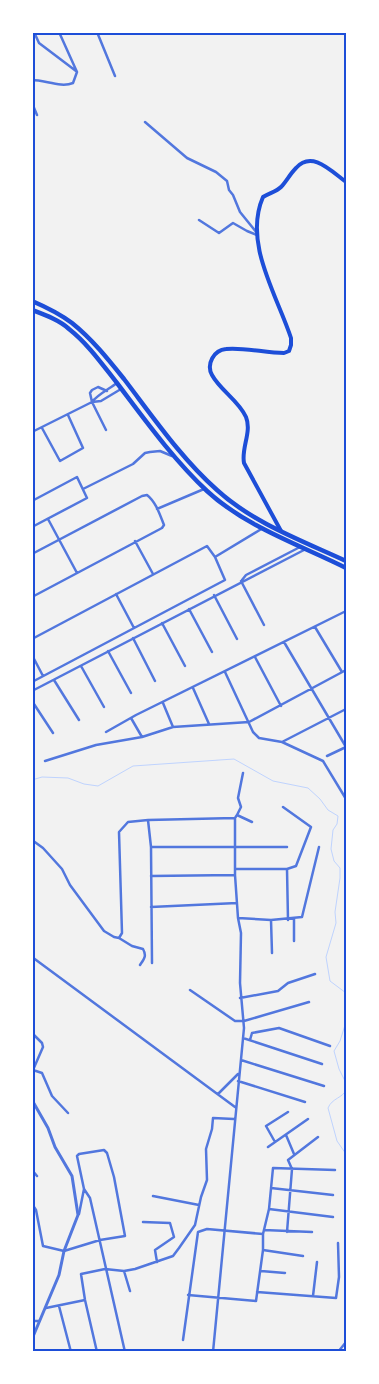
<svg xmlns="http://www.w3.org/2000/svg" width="379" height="1384" viewBox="0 0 379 1384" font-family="'Space Grotesk',sans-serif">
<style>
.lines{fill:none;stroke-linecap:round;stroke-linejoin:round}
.stream{stroke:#bfd3fe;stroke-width:1}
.minor{stroke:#5277de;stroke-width:2.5}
.tertiary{stroke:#5277de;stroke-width:3}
.secondary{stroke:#1d4ed8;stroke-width:4}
.trunk{stroke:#1d4ed8;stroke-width:4.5}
.neatline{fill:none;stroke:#1d4ed8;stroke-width:2}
</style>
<rect width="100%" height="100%" fill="#f2f2f2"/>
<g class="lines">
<path class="stream" d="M32,780l10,-3 26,1 16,6 14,2 35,-20 101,-7 39,22 35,7 12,11 8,11 10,6 -1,8 -4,6 -2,19 3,12 6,7v10l-5,34 1,11 -10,34 4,24 16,12
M346,1022l-6,19 -6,10 5,18 7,14
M346,1090c-3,8 -14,8 -18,18l9,33 9,13"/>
<path class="minor" d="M34,32l5,11 37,28
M97,32l18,44
M343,32l3,3
M32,80c13,0 29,8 41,3l4,-11 -18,-40
M32,103l5,12
M145,122l42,36 29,14 11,9 2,9 4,5 7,17 17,21
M199,220l20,13 14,-10 14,8 10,4
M92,402l9,-1 20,-12
M42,428l18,33 23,-13 -15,-33
M106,430l-14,-28 -2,-9 2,-3 6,-3 9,4
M32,432l60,-30c5,-7 17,-13 25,-19
M83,489l50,-25 12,-11 5,-1 10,-1 12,5
M32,501l45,-24 10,21 -55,29
M157,509l47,-20
M48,519l29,54
M135,541l18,33
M32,554l110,-58 5,-1c9,7 13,20 17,30l-2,3 -130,69
M215,557l48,-29
M242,580l4,-5 54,-28
M241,581l23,44
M116,594l18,34
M214,595l23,44
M189,609l23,43
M162,623l23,43
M315,627l27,45
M133,638l22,43
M32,639l175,-93 8,11 10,23 -193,102
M284,642l62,105
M108,651l23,42
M32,655l11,21
M255,657l26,49
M81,666l23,41
M225,672l28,60 6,6 23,4 41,19 23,38
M54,680l25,40
M193,688l16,36
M32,691l272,-141
M32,701l21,32
M163,703l10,24
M131,718l11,19
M106,732l30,-17 210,-104
M282,742l64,-33
M327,756l19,-9
M45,761l51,-16 46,-8 31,-10 76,-5 97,-52
M237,815l4,-8 -3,-9 5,-25
M148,820l87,-2 2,-3 15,7
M32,840l11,8 19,21 8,16 34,46 10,6 5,1 13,8 11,3c4,7 1,10 -3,16
M151,847h136
M235,869h52l9,-3 15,-39 -28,-20
M287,869l1,51
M151,876l84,-1
M151,907l86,-4
M238,918l33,2 31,-3 17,-70
M271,920l1,33
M119,938l3,-5 -3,-101 9,-10 20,-2 3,27 1,116
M294,941v-23
M32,957l203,150
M190,990l45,31h9l65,-19
M240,998l38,-7 10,-8 27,-9
M32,1033l10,10 1,4 -10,23 9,3 10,23 16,17
M243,1038l79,26
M250,1040l2,-7 27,-5 51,18
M241,1060l83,26
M238,1081l67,21
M218,1094l20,-20
M286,1135l8,19
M275,1142l-9,-16 22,-14
M268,1147l40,-28
M32,1170l5,6
M271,1188l62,7
M84,1189l6,9 35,154
M153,1196l46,9
M32,1204l4,6 7,36 21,5 36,-11 25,-4 -11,-59 -7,-24 -3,-3 -25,4 -2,2 7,33 -5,25
M269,1209l64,8
M143,1222l27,1 4,14 -19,13 2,12
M264,1230l48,2
M287,1232l5,-63 -4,-9 30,-23
M263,1250l40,6
M124,1271l6,20
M261,1271l24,2
M257,1292l79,6 3,-21 -1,-34
M188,1295l68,6 7,-51v-16l6,-25 4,-41 62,2
M313,1296l4,-34
M59,1306l12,46
M46,1308l39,-8
M32,1321h7
M183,1340l15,-108 9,-3 56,5
M97,1352l-12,-52 -4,-26 24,-5 19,2 11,-2 38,-13 6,-8 16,-23 6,-28 6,-17 -1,-31 6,-20 1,-11 21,1
M213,1352l31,-324 -4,-45 1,-50 -3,-15 -3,-43v-57
M338,1352l8,-10"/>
<path class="tertiary" d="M32,1070v1
M32,1100l16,28 7,19 17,29 6,39 -14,36 -5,24 -27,64"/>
<path class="secondary" d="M281,531l-37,-68c-3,-15 8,-31 2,-46 -7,-16 -26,-27 -34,-42 -6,-11 2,-25 14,-26 17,-2 40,4 58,4l5,-2 2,-6v-7c-14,-43 -48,-95 -28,-141 6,-4 13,-5 18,-10 5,-5 9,-13 15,-19 16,-18 35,3 50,14"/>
<path class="trunk" d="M32,301c14,6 28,13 40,22 20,16 36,36 52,56 29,38 57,79 93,111 36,33 86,51 129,71
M32,310c13,5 27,10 37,19 19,15 33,35 48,54 28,37 56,76 90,108 39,36 93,54 139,77"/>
</g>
<rect width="379" height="1384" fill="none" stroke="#ffffff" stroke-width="68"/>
<rect x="34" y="34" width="311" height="1316" class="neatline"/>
</svg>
